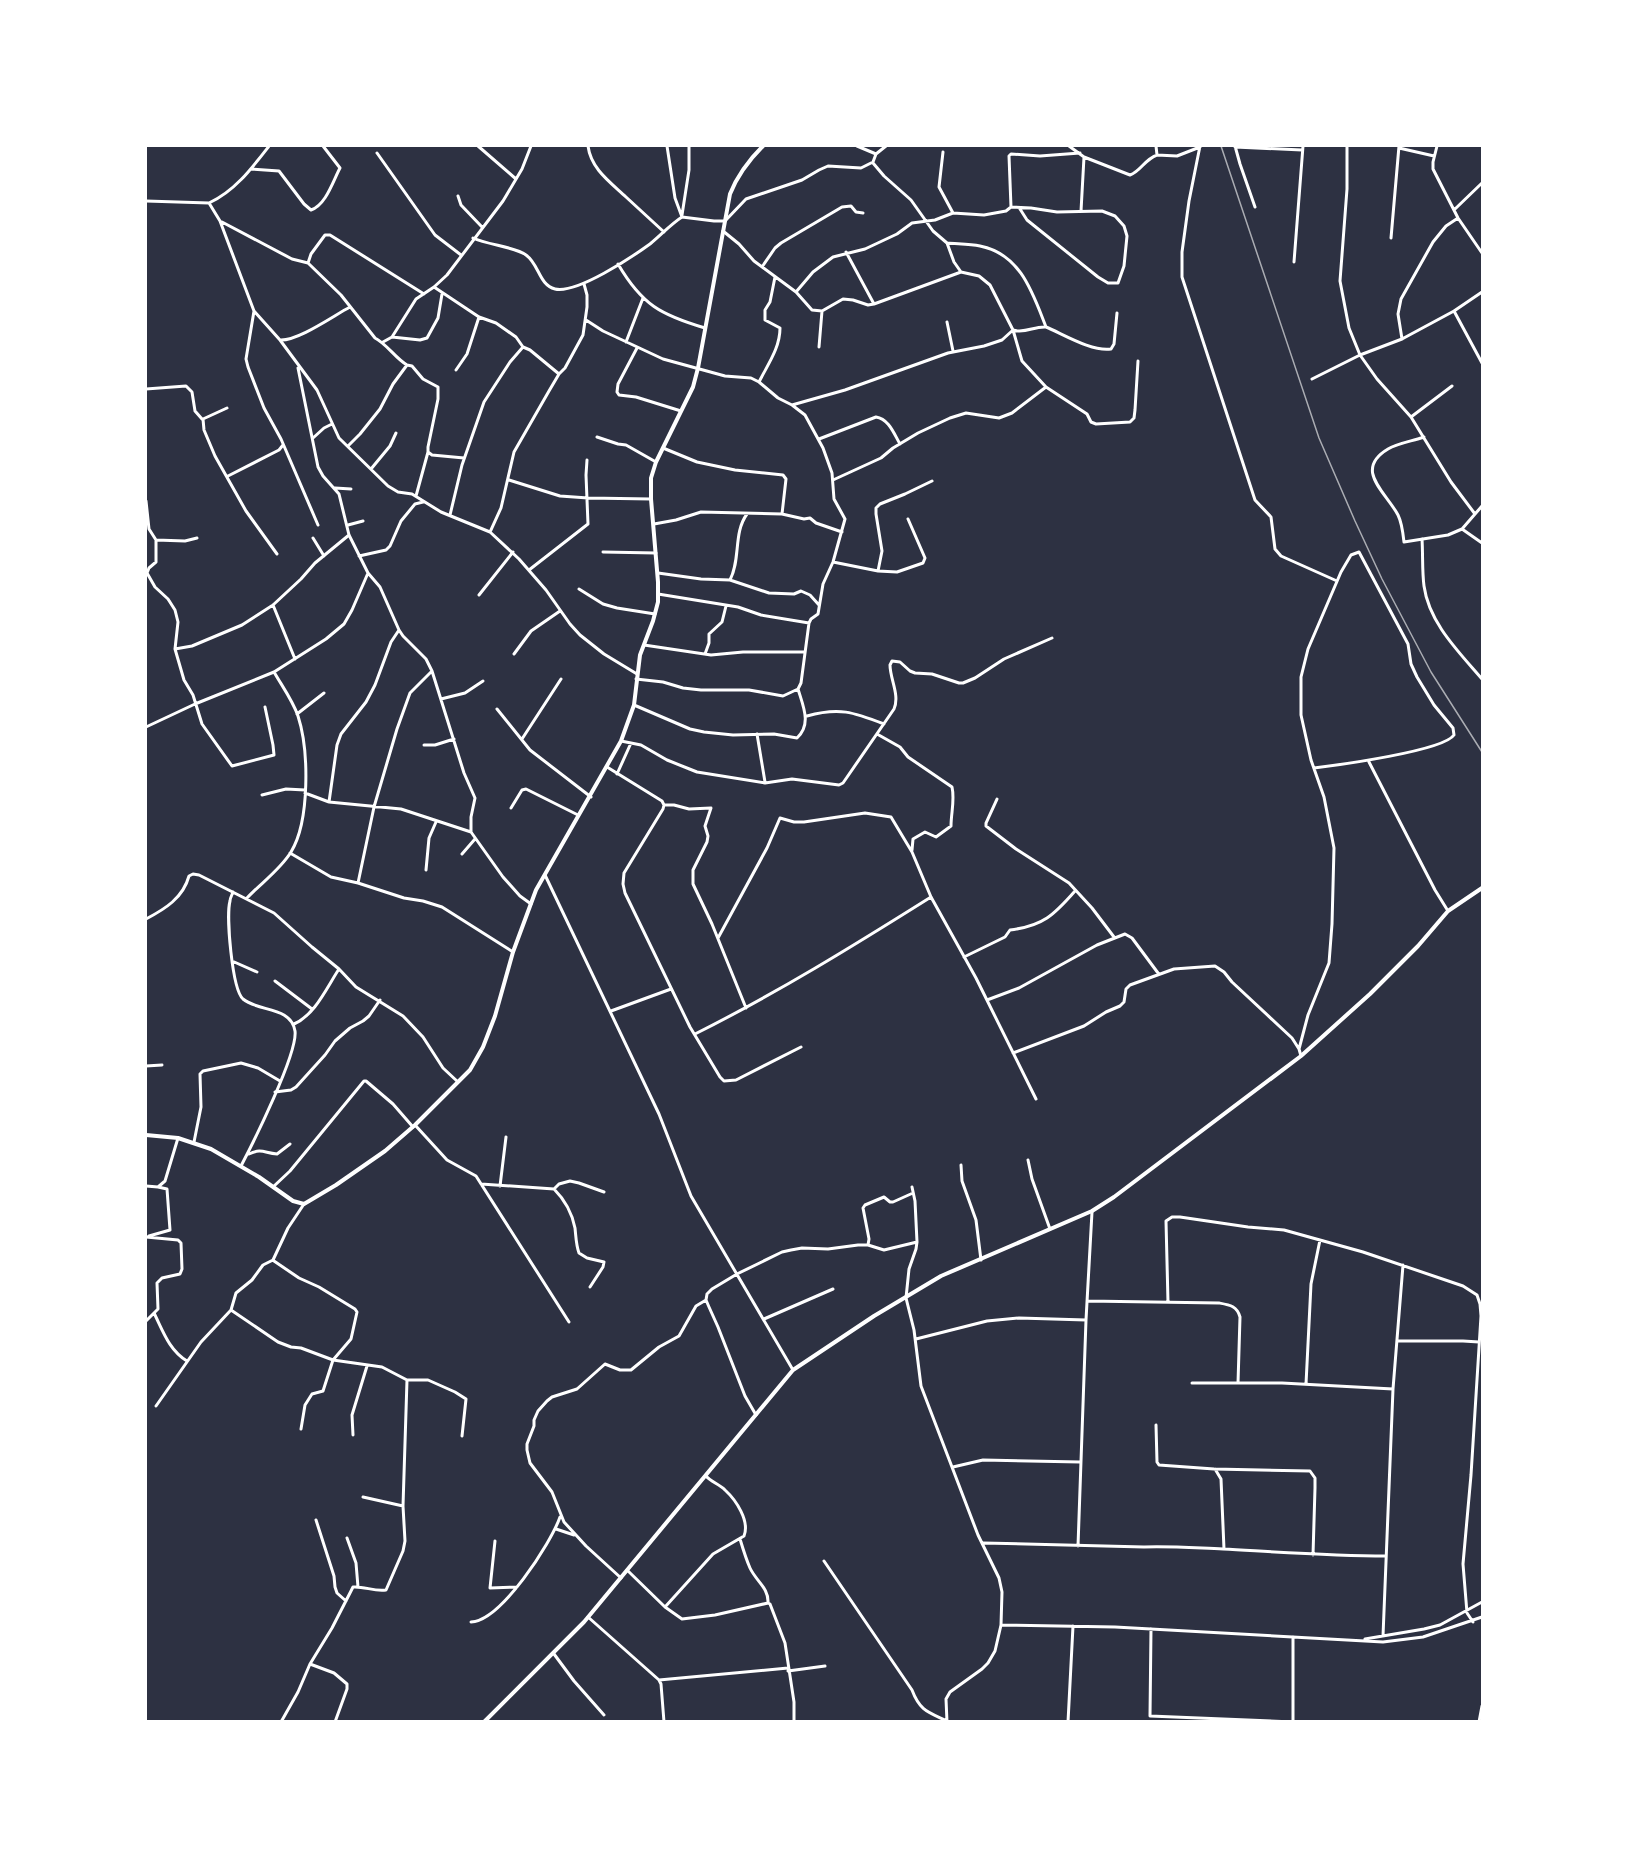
<svg xmlns="http://www.w3.org/2000/svg" width="1628" height="1867" viewBox="0 0 1628 1867" font-family="Ubuntu,sans-serif">
<style>
.lines{fill:none;stroke-linecap:round;stroke-linejoin:round}
.minor{stroke:#fff;stroke-width:3}
.tertiary{stroke:#fff;stroke-width:4}
.rail{stroke:#abadb3;stroke-width:1.5}
</style>
<rect width="100%" height="100%" fill="#2d3142"/>
<g class="lines">
<path class="minor" d="M478,146l38,33
M588,146c3,23 22,36 38,51 13,12 26,24 38,35
M667,146l8,52 7,19
M857,146l19,8
M1069,146l15,11 46,18c11,-4 14,-15 27,-20l-1,-9
M1200,146l-11,55 -7,51v25l73,223 16,17 4,32 6,7 56,25
M1235,146l5,18 15,43
M1347,146v43l-7,92 9,47 11,27 17,24 34,38 40,65 24,32
M1437,146l-4,16v7l25,49 24,35
M1235,147l67,3
M1399,148l35,8
M943,152l-4,35 14,26
M377,153l58,82 26,20
M1157,155l20,1 23,-9
M873,163l11,13 27,24 22,31 14,12 7,19 7,10
M251,169l28,2 25,33 7,6c15,-5 22,-29 29,-42l-17,-22
M458,196l3,9 21,22
M146,201l63,2 11,18 34,90 26,29 37,50 22,48 49,48 10,6 14,2 29,18 49,20 29,27 27,31 24,34 10,11 24,19 33,20
M209,203c26,-12 43,-35 60,-57
M1011,207l-2,-51 2,-2 29,2 40,-3
M1455,209l27,-26
M1081,211l3,-54
M682,215l7,-45v-24
M222,222l70,37 16,4 33,32 34,43c13,7 20,20 32,27
M723,231l16,13 15,17 42,31 16,18 10,1 21,-12 10,1 15,5 6,-1 87,-32 18,4 11,9 23,45 9,31 24,26 -34,26 -13,5 -33,-5 -16,5 -32,15 -25,15 -12,10 -48,22
M473,238c15,7 43,9 53,17 13,9 13,30 29,34 22,5 77,-32 95,-45 11,-9 21,-20 32,-27l32,4h11l21,-22 56,-19 17,-10 9,-4 33,2 12,-6 3,-8 10,-8
M1391,238l8,-92
M947,243c11,1 23,1 33,3 41,8 53,48 66,81
M846,252l28,52
M1294,262l9,-116
M308,263l3,-9 14,-19h5l94,59
M618,264c24,41 43,51 87,64
M762,267l13,-19 6,-5 61,-36 9,-1 5,6 7,1
M434,287l45,30 17,6 20,14 7,10 7,3 29,24
M796,292l17,-20 20,-15 32,-8 32,-15 15,-11 23,-3 18,-7 31,2 22,-4 5,-4 20,1 26,4 45,-1 13,5 9,10 3,10 -3,30 -6,17h-10l-10,-6 -71,-57 -7,-11
M1482,292l-28,19 28,52
M254,311l-8,48 2,8 16,41 17,31 37,86
M586,320l17,11 60,28 62,17 26,2 8,4 19,16 14,7 13,10 18,33 9,25 2,26 11,20 -12,43 -10,22 -5,30 -7,5 -2,4 -8,60 -3,6c5,17 14,35 -1,49l-23,-4 -41,1 -29,-3 -14,-3 -56,-24
M947,322l6,29
M1013,330c12,4 21,-4 33,-3 17,7 46,25 65,22l3,-5 3,-31
M392,337l28,3 7,-2 11,-20 4,-24
M1402,339l-4,-25 3,-15 32,-57 13,-16 12,-8
M280,340c18,1 53,-24 70,-33
M383,342l9,-5 24,-38 18,-12 13,-12 56,-74 19,-32 9,-23
M626,342l17,-44
M819,347l3,-36
M637,348l-19,36 -1,8 2,3 17,2 45,14
M298,368l20,99 5,9 16,18 10,41 19,38 12,14 19,43 4,6 23,23 6,12 32,102 11,25 -4,19v15l32,45 17,19 11,8
M456,370l11,-16 12,-37
M1312,379l48,-24 42,-16 52,-28
M759,382c9,-18 21,-34 21,-54l-15,-8v-10l5,-8 5,-25
M1046,387l41,27 4,8 5,2 34,-2 4,-4 1,-8 3,-49
M146,389l40,-3 6,6 3,19 7,8
M792,405l53,-15 103,-37 36,-7 18,-6 11,-10
M227,408l-24,11 1,11 11,26 31,55 31,43
M1411,417l41,-31
M597,437l21,7 8,1 30,17
M1424,437c-11,4 -26,6 -36,12 -35,21 -2,43 10,66 4,8 5,18 6,27l44,-7 14,-6 20,-23
M313,438l11,-10 8,-4
M819,439l57,-22c13,2 18,17 24,27
M348,446l12,-12 20,-25 13,-25 14,-19 5,1 11,13 15,8v12l-10,48v5l-12,44
M663,448l34,14 38,8 48,5 3,4 -4,35
M428,452l4,3 32,3
M371,469l19,-23 6,-13
M228,476l51,-26 4,-5
M509,480l51,16 28,2 63,1
M335,488l16,1
M146,501l3,28 7,11v22l-7,6 -2,5 8,14 13,12 7,11 3,12 -3,27 9,31 9,15 9,29 30,42 42,-11 -1,-10 -8,-38
M450,515l12,-50 22,-63 26,-40 13,-15
M654,524l22,-4 25,-8 81,2 22,5 6,-1 6,5 26,9
M348,525l15,-4
M1462,529l20,14
M490,532l11,-24 13,-56 35,-61 10,-17 6,-6 18,-33 4,-28v-12l-3,-11
M313,538l11,18
M1422,539c1,16 0,32 2,47 5,37 35,66 58,93
M156,540l29,1 12,-3
M603,552l53,1
M359,556l27,-6 4,-4 11,-25 14,-17 8,-2
M833,562l45,9 19,1 26,-9 2,-5 -17,-39
M529,570l59,-46 -2,-49 1,-15
M878,571l4,-20 -6,-37v-6l4,-4 25,-10 27,-13
M658,573l43,6 29,1 39,13 25,1 7,-3 9,4 9,10
M730,580c11,-21 3,-47 17,-66
M579,589l24,15 14,4 38,6
M658,594l80,13 23,8 48,8
M479,595l34,-43
M273,605l22,54
M644,645l67,10 32,-3h61
M175,649l17,-3 50,-21 31,-20 28,-26 14,-16 34,-28
M514,654l17,-23 29,-20
M705,654l4,-11v-9l13,-12 4,-16
M636,679l27,3 20,6 18,2h48l34,6 15,-7
M441,699l24,-6 18,-12
M497,709l33,41 61,47
M297,714l27,-21
M807,716c32,-9 46,-4 77,8
M146,727l49,-23 79,-32 52,-33 18,-15 8,-14 16,-37
M757,734l8,48
M877,734l23,13 8,10 44,30c3,13 -1,26 -1,39l-15,11 -11,-5 -12,7 -1,11
M522,739l39,-60
M621,741l20,4 26,15 30,12 68,11 27,-4 47,6 4,-2 51,-74c6,-14 -4,-30 -4,-44l2,-4 8,1 10,9 5,2 17,1 27,9h4l12,-5 29,-19 48,-21
M424,745h11l19,-6
M1369,762l66,128 13,21
M607,767l55,34 2,4h10l15,4 22,-1 -6,18 3,10 -1,6 -14,28v14l19,40 34,84
M617,774l14,-31
M305,793l24,9 72,7 70,23
M262,795l24,-6 19,1
M997,799l-11,24v3l30,23 53,34 23,25 22,29
M329,802l8,-57 4,-11 25,-32 9,-17 16,-43 8,-12
M664,805l-1,4 -39,64 -1,11 2,9 65,134 30,50 4,4 12,-1 65,-33
M511,808l11,-18 4,-1 52,26
M290,853l41,24 27,6 46,15 19,3 19,6 71,45
M462,854l13,-15
M426,870l3,-32 7,-16
M545,875l114,239 32,82 102,174
M358,883l16,-76 23,-78 13,-36 22,-22
M233,892c-1,3 -3,6 -3,9 -4,15 2,88 13,98 15,13 48,7 52,32 3,22 -42,112 -54,135
M247,898c14,-15 33,-28 44,-46 19,-31 18,-102 7,-136 -5,-15 -16,-30 -24,-44
M146,919c19,-10 37,-21 43,-43l4,-2 6,1 75,38 38,34 27,22 17,18 47,29 20,21 20,31 15,14
M718,938l49,-90 13,-30 14,4h10l61,-9 26,4 21,35 19,45 45,81 60,121
M964,957l41,-20 5,-7c33,-4 44,-15 65,-39
M232,961l25,11
M275,981l37,28
M987,1000l32,-12 78,-43 28,-11 7,4 26,35
M611,1011l60,-22
M294,1024c21,-9 33,-37 45,-55
M695,1034c82,-41 158,-88 236,-137
M1013,1053l71,-27 22,-14 14,-6 4,-4 2,-13 4,-4 44,-16 41,-3 9,6 8,10 60,56 7,11
M1301,1056l-2,-7 9,-34 21,-52 3,-39 2,-76 -10,-51 -13,-37 -10,-45v-38l7,-28 33,-77 10,-17 8,-3 49,92 3,20 6,13 17,28 19,23 1,7c-11,16 -116,30 -140,33
M146,1066l16,-1
M275,1092l16,-2 5,-3 29,-32 10,-14 15,-13 13,-7 6,-5 11,-16
M415,1125l32,35 29,16 93,146
M194,1142l7,-35 -1,-33 3,-3 38,-8 17,5 22,13
M249,1154c13,-6 15,-1 28,0l13,-10
M1028,1160l4,19 18,50
M961,1165l1,16 14,39 5,40
M481,1184l73,5c11,11 18,24 21,39 1,9 1,17 4,25l8,5 17,4 -1,5 -13,20
M146,1186l12,1
M500,1186l6,-49
M273,1187l17,-16 74,-90h2l27,23 20,23
M912,1187l3,14 2,41 -1,7 -7,20 -3,29 8,32 7,56 57,149 21,43 3,14 -1,33 -6,26 -7,12 -6,6 -32,23 -4,7 1,23
M554,1189l5,-5 11,-3 9,2 25,9
M149,1236l21,-6 -3,-41 -9,-2 7,-6 13,-43
M146,1237l32,3 3,3 1,26 -2,5 -18,4 -5,5 1,26 -12,12
M868,1245l1,-6 -6,-31 2,-3 19,-8 6,5h3l20,-9
M274,1261l25,17 20,9 36,22 2,3 -6,27 -18,21 -10,31 -11,3 -7,11 -4,24
M1087,1301l132,2c11,2 18,3 21,14l-2,66
M1168,1302l-2,-81 6,-4h8l68,10 36,3 79,22 100,34 14,9 3,9 1,12 -10,159 -8,89 4,49 6,9
M231,1310l47,32 13,5 10,1 32,12 49,7 25,13h21l27,12 11,7 -4,37
M154,1313c9,18 15,37 33,48
M764,1319l69,-30
M916,1339l71,-18 32,-3 67,2
M1397,1341h66l16,1
M1192,1383h90l111,6
M1306,1384l5,-100 9,-44
M156,1406l45,-64 30,-32 5,-17 16,-13 11,-15 10,-5 15,-32 16,-24
M756,1415l-11,-19 -27,-69 -9,-20 -3,-7 1,-6 5,-5 25,-15 45,-22 9,-2 11,-2 26,1 30,-4h10l16,5 33,-8
M1156,1425l1,37 2,3 55,4 96,2 5,7v10l-2,67
M353,1435l-1,-20 15,-49
M953,1467l30,-7 97,2
M1215,1469l6,10 3,70
M363,1497l40,9
M316,1520l18,56 1,11 2,6 9,8
M556,1529l18,6
M347,1538l9,25 2,24
M740,1539c3,10 6,20 10,29 6,13 19,20 18,35l2,1 15,39 9,59v20
M495,1541l-5,47 27,-1
M983,1543l161,4c26,-1 52,1 79,2 54,3 108,7 163,7
M1078,1546l8,-226 6,-108
M824,1561l88,129c8,21 16,22 35,31
M627,1570l38,37 17,12 33,-4 53,-12
M621,1578l-35,-32 -22,-24 -12,-30 -22,-29 -3,-13v-6l7,-18v-6l4,-9 9,-10 5,-4 25,-8 28,-25 15,6h11l28,-23 20,-11 17,-30 10,-6
M665,1607l48,-53 31,-18c6,-15 -8,-36 -19,-46 -6,-6 -14,-8 -19,-14
M588,1617l71,63 2,4 3,38
M471,1622c30,-1 80,-79 89,-105
M1001,1625l114,2 268,15 40,-5 59,-20
M1151,1629l-1,87 143,6v-85
M1383,1636l10,-247 10,-124
M1365,1639l59,-10 16,-4 42,-23
M554,1654l20,27 30,34
M310,1664l24,9 13,11v5l-12,33
M788,1671l37,-5
M659,1680l129,-12
M281,1722l17,-30 12,-28 22,-36 19,-37 2,-4c11,-1 22,5 33,3l17,-39 2,-10 -2,-35 4,-126
M1068,1722l5,-96
M1479,1722l3,-16"/>
<path class="tertiary" d="M146,1135l32,3 33,11 48,28 34,24 11,3 32,-19 49,-34 30,-26 55,-55 13,-23 12,-31 18,-64 23,-62 85,-149 13,-36 6,-50 13,-34 5,-19v-20l-7,-83v-21l5,-16 37,-75 5,-19 32,-174c8,-20 19,-34 33,-48
M484,1722l100,-100 209,-252 81,-54 67,-40 151,-65 22,-14 187,-141 69,-62 48,-48 30,-35 34,-23"/>
<path class="rail" d="M1221,146l98,292 36,83 27,58 49,93 51,80"/>
</g>
<rect width="1628" height="1867" fill="none" stroke="#ffffff" stroke-width="294"/>
</svg>
